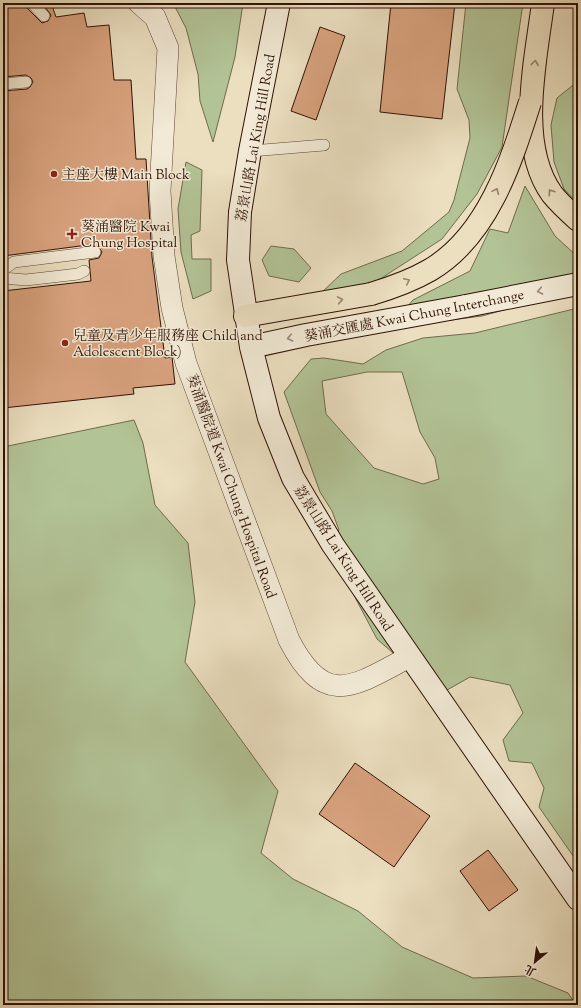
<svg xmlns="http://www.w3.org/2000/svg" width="581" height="1008" viewBox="0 0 581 1008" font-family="'Sorts Mill Goudy','Noto Serif TC',serif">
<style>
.green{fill:#b2c396;stroke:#716a4d;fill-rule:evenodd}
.building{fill:#d8a27e;stroke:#301104}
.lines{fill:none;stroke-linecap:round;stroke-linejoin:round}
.lane-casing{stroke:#5f4433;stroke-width:12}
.street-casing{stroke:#5f4433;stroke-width:22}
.secondary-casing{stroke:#301104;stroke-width:24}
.highway-casing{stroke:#301104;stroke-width:24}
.lane{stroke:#f2ead6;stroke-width:11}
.street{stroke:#f2ead6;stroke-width:21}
.secondary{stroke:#f2ead6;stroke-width:22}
.highway{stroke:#ebdfc0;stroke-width:22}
.secondary-bridge-casing{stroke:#301104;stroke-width:24;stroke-linecap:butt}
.highway-bridge-casing{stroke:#301104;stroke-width:24;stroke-linecap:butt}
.secondary-bridge{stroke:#f2ead6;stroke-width:22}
.highway-bridge{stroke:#ebdfc0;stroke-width:22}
.oneway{stroke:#97826b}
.oneway2{stroke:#9b8878}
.poi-dot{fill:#8f2418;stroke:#f2ead6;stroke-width:1.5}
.labels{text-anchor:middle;stroke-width:3;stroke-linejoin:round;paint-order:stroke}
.street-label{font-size:14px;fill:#301104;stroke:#f2ead6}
.poi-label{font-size:14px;fill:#301104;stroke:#f2ead6;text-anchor:start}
</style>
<rect width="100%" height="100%" fill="#ebdfc0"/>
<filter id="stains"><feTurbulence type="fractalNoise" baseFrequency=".005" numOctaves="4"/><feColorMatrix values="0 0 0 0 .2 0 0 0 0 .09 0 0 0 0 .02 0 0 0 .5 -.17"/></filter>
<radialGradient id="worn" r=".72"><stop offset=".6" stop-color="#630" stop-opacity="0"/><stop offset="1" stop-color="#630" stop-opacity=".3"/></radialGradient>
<path class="green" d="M173,3h70l-8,54 -22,85 -13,-41 -2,-27 -12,-46z
M466,3h57l-21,144 -25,47 -35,45 -65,42 -58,14 22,-21 61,-23 47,-39 5,-12 16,-62 -1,-18 -12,-31z
M577,82l1,6v116l-14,-15 -10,-27 -3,-37 6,-27z
M186,162l16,8 -2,61 -9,4 1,24h19v32l-18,8 -12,-47 -3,-43z
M525,186l30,50 23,21v15l-16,22 -80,22 -93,12 24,-28 57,-29 20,-42 18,4z
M271,246l23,3 17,19 -12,14 -30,-6 -7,-16z
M578,308v555l-39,-56 5,-19 -12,-25 -23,-2 -6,-21 20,-27 -13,-28 -40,-8 -30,17 -63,-55 -49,-93 11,-16 -7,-19 -12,-19 -36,-100 27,-33 13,-1 39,6 23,-14 37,-12 52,-5zM367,372h35l18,60 15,26 4,21 -16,5 -49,-16 -48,-54 -4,-33z
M134,420l9,23 12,62 33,38 7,59 -10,60 93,129 -17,62 32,26 65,32 44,36 71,31 53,-2 42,17 8,12h-573v-558z"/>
<path class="building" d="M3,3h22l2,5 15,15 6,-2 3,-6 -9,-12h9l5,14 28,-4 3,14 22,-2 5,55h17l5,79h10l6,98 13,101 7,-1 3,27 -42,4 1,6 -131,14v-117l88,-10 -2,-21 10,-2 3,-6 -4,-6 -10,-1 -85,11v-165l24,-2 3,-2 3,-5 -2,-4 -5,-3 -23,2z
M391,3h64l-13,116 -62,-7z
M320,27l25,9 -29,84 -25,-9z
M355,763l75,53 -36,51 -75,-53z
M488,850l30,40 -29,21 -29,-40z"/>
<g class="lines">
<defs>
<path id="lane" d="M32,3l12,13
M3,84l23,-2
M250,151l74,-6
M3,270l11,-8 81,-10
M3,278l23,2 52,-6 6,-3"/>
<path id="street" d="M139,3l16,14 13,31 -8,143 4,65 8,52 14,55 103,277c36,70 65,46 120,17"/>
<path id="secondary" d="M279,3l-29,148 -10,61 -2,48 13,87 18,71 24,60 40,67 245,354
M251,347l55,-12 160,-29"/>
<path id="highway" d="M543,3c-7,56 -27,141 9,191 8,10 17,18 26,26
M245,316l126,-22"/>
</defs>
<use href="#lane" class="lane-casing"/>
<use href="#street" class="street-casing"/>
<use href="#secondary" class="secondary-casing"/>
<use href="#highway" class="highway-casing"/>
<use href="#lane" class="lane"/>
<use href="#street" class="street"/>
<use href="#secondary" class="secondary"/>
<use href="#highway" class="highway"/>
<defs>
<path id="secondary-bridge" d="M466,306l112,-22"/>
<path id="highway-bridge" d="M371,294c20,-6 40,-13 59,-24 58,-34 81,-108 100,-168"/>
</defs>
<use href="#secondary-bridge" class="secondary-bridge-casing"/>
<use href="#highway-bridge" class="highway-bridge-casing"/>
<use href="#secondary-bridge" class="secondary-bridge"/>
<use href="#highway-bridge" class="highway-bridge"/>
</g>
<defs><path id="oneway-chevron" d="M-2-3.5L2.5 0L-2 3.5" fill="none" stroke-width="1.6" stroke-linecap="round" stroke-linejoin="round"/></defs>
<g class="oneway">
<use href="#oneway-chevron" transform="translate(535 63) rotate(-83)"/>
<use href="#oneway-chevron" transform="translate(496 191) rotate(-66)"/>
<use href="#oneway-chevron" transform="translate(551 192) rotate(-123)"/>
<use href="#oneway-chevron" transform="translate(407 281) rotate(-25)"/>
<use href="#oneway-chevron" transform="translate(340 300) rotate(-10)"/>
</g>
<g class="oneway2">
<use href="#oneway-chevron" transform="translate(540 291) rotate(169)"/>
<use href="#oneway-chevron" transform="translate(290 338) rotate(167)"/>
</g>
<g class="poi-dot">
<circle cx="54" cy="174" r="4"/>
<path d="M70 228h4v4h4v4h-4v4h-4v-4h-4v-4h4z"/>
<circle cx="65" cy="343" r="4"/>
</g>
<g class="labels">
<g class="street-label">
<text transform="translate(255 138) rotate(-80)" y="5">荔景山路 Lai King Hill Road</text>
<text transform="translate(414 315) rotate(-11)" y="5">葵涌交匯處 Kwai Chung Interchange</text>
<text transform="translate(232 486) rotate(70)" y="5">葵涌醫院道 Kwai Chung Hospital Road</text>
<text transform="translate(344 558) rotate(57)" y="5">荔景山路 Lai King Hill Road</text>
</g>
<g class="poi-label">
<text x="62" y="179">主座大樓 Main Block</text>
<text x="81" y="231">葵涌醫院 Kwai<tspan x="81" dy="16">Chung Hospital</tspan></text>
<text x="73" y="340">兒童及青少年服務座 Child and<tspan x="73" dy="16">Adolescent Block)</tspan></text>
</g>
</g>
<rect width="581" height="1008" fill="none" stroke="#ebdfc0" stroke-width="16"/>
<rect x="4" y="4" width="573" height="1000" fill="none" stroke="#301104" stroke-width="2"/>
<rect x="8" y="8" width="565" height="992" fill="none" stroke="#301104"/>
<g transform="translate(535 962) rotate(209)" stroke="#f2ead6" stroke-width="3" paint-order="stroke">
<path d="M0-3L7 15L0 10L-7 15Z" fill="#301104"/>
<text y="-6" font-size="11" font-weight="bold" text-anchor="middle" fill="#301104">北</text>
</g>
<rect width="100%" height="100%" filter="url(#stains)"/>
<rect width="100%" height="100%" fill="url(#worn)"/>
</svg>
